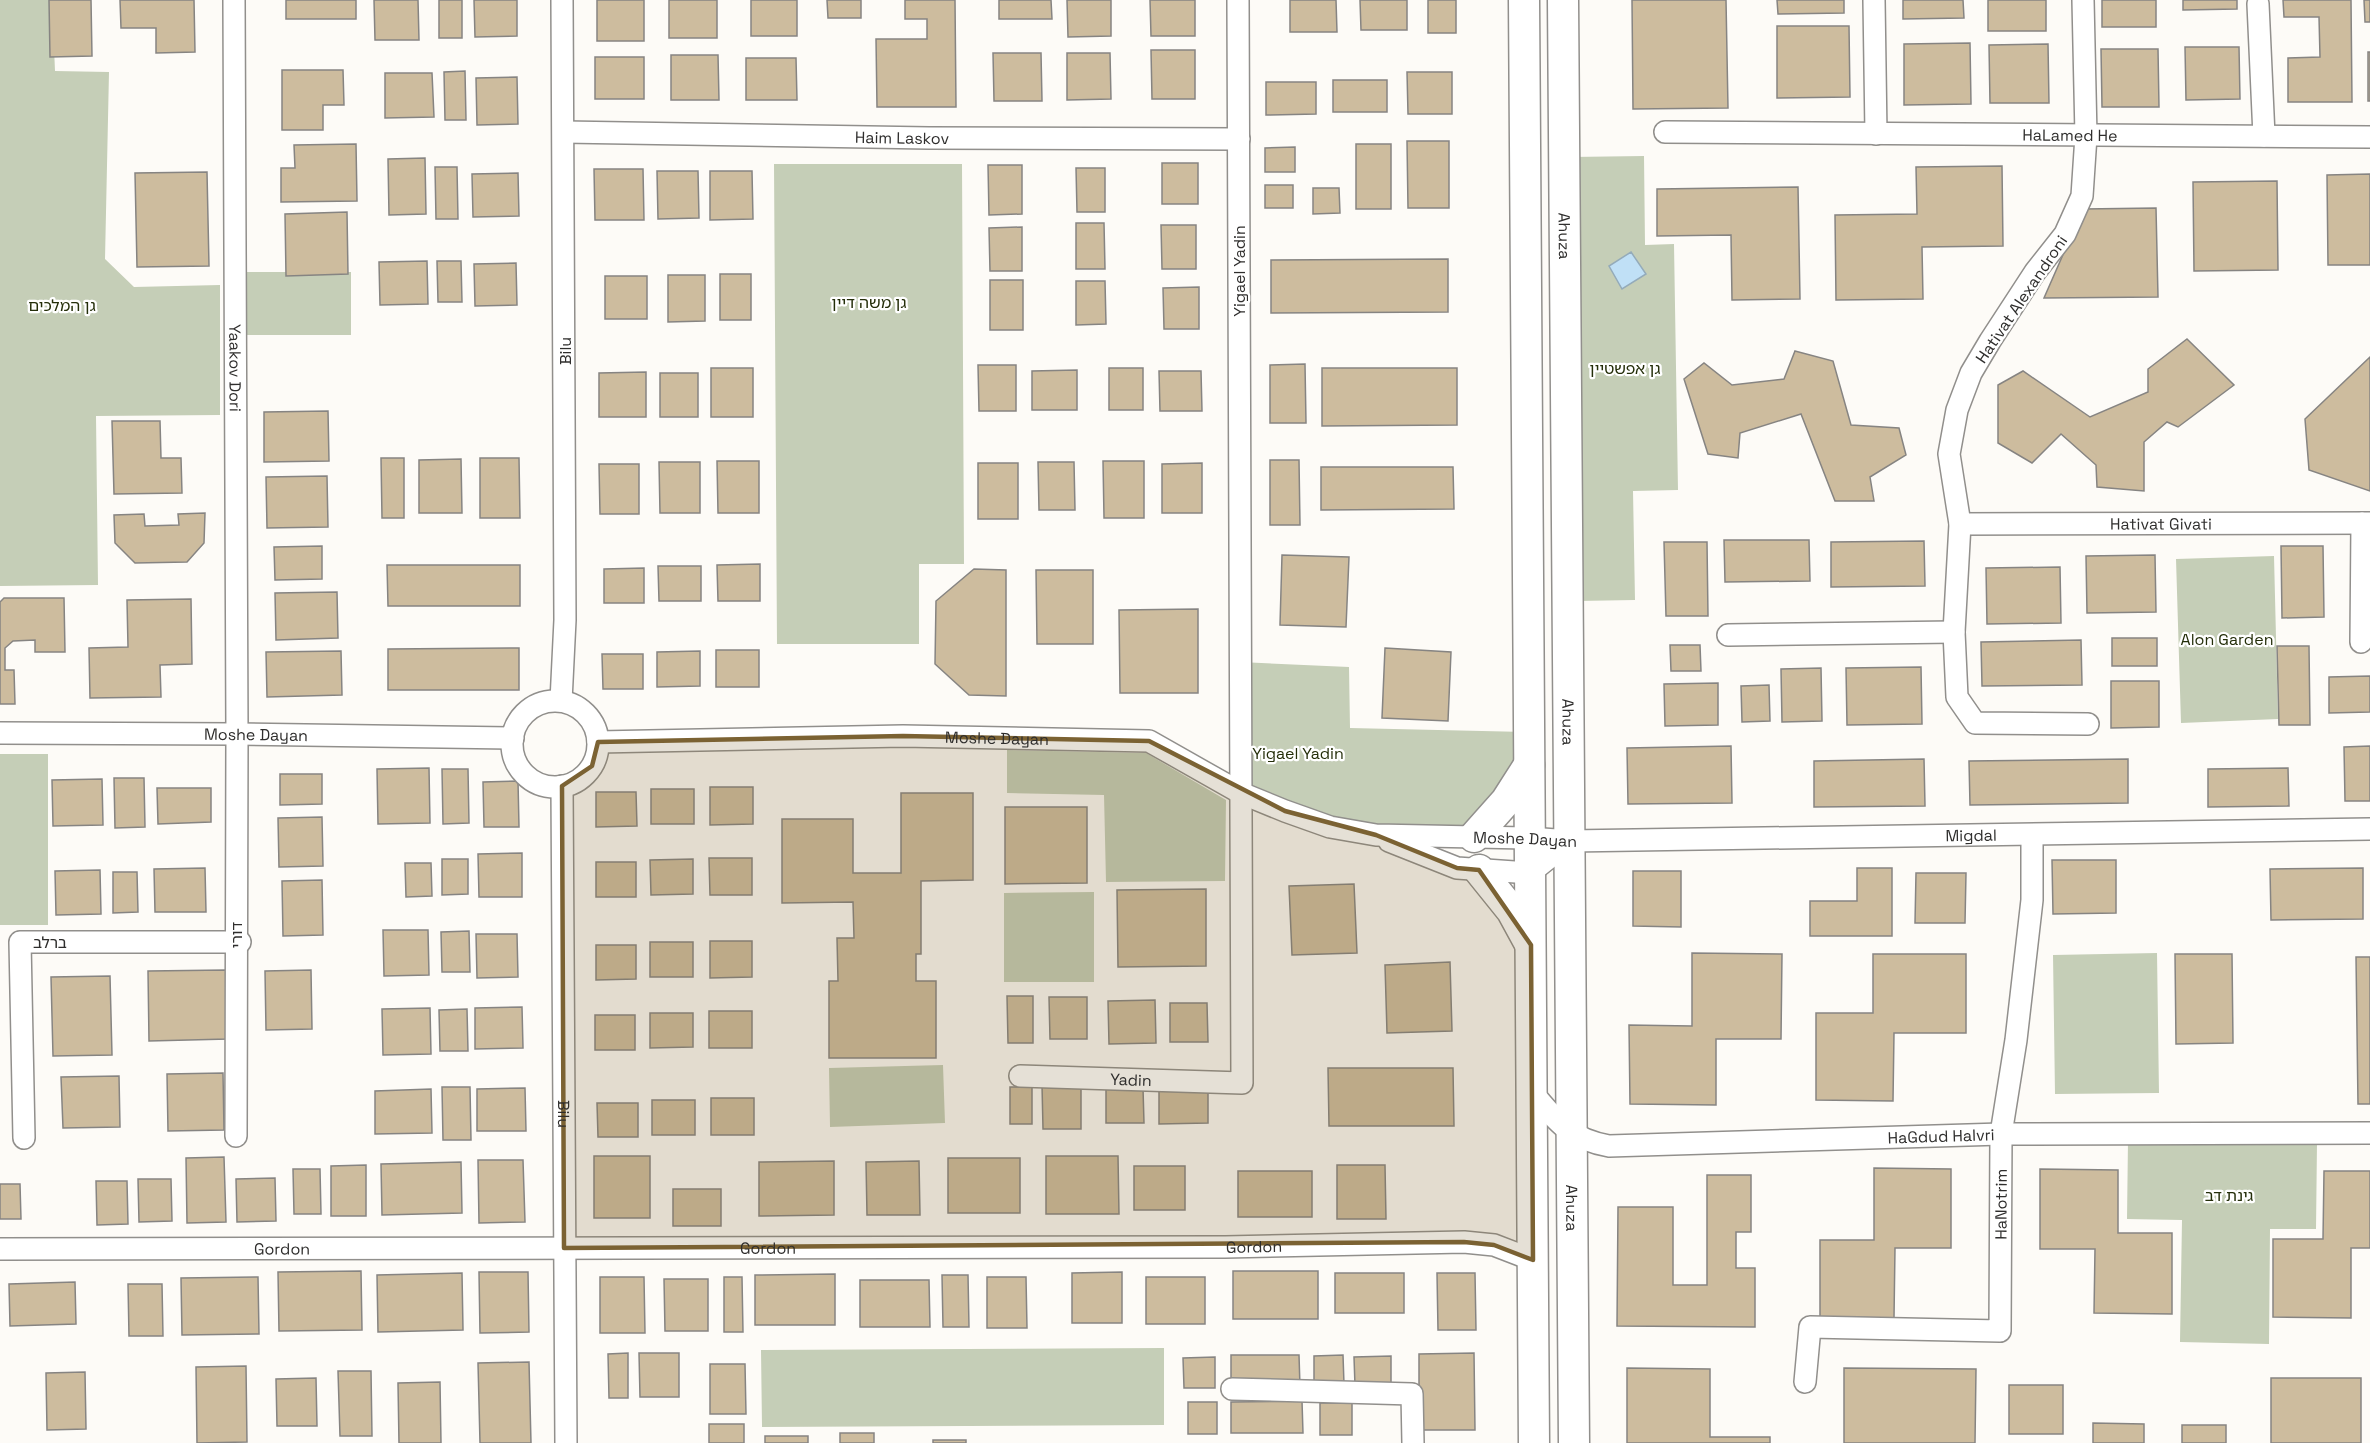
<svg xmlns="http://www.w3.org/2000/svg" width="2370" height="1443" viewBox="0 0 2370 1443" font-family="'Space Grotesk','Noto Sans Hebrew',sans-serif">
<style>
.green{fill:#c5ceb7}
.water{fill:#c0e0f6;stroke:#94abba;stroke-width:1.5}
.building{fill:#cdbc9e;stroke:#868482;stroke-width:1.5}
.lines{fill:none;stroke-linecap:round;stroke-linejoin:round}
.minor-casing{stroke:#918f8c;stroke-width:24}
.secondary-casing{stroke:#918f8c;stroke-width:33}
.minor{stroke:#fff;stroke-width:21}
.secondary{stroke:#fff;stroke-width:30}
.marked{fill:#7b6233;fill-opacity:0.2;stroke:#7b6233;stroke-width:4.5;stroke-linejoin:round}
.labels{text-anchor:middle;stroke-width:4.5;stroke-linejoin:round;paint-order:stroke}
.street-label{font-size:16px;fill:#2f2e2d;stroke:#fff}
.park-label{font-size:16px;fill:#242e09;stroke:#fff}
</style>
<rect width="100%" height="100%" fill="#fdfbf7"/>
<path class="green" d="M0,0h52l3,71 54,1 -4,187 29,28 86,-2v130l-124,1 2,169 -98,1z
M1644,156l1,89 29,-1 4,246 -45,1 2,109 -58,1 -6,-444z
M774,164h188l2,400h-45v80h-142z
M247,272h104v63h-104z
M2274,556l4,163 -97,4 -5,-164z
M1240,662l109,5 1,61 179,4v33l-55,72 -114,-5 -119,-39z
M1007,750l139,3 80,47 -1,81 -119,1 -2,-87 -97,-2z
M0,754h48v171h-48z
M1094,892v90h-90v-89z
M2157,953l2,140 -104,1 -2,-139z
M943,1065l2,58 -115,4 -1,-59z
M2128,1140l189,3 -1,86h-46l-1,115 -89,-2 2,-122 -55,-1z
M1164,1348v77l-402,2 -1,-77z"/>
<path class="water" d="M1631,252l15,22 -24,15 -13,-23z"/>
<path class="building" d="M49,0h42l1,56 -42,1z
M120,0h74l1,52 -39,1v-25h-35z
M286,0h70v19h-70z
M374,0h44l1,40h-44z
M439,0h23v38h-23z
M474,0h43v36l-42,1z
M597,0h47v41h-47z
M669,0h48v38h-48z
M751,0h46v36h-46z
M827,0h34v18h-33z
M905,0h50l1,107h-79l-1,-68h51v-20h-22z
M999,0h52l1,19h-53z
M1067,0h44v36l-43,1z
M1150,0h45v36h-44z
M1290,0h46l1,32h-47z
M1360,0h47v30h-46z
M1428,0h28v33h-28z
M1632,0h94l2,108 -95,1z
M1777,0h67v13l-66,1z
M1903,0h60l1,18 -61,1z
M1988,0h58v31h-58z
M2102,0h54v27h-54z
M2183,0h54v9l-54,1z
M2283,0h68l1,102h-64v-44l32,-1 -1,-40h-35z
M2364,0h6v22h-5z
M1777,26h72l1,71 -73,1z
M1970,43l1,61 -67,1v-61z
M2048,44l1,59h-59l-1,-58z
M2185,47h54l1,52 -54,1z
M2101,49h57l1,58h-57z
M1151,50h44v49h-43z
M2368,52h2v49h-2z
M993,53h48l1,48h-48z
M1067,53h43l1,46 -44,1z
M671,55h47l1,45h-48z
M595,57h49v42h-49z
M746,58h50l1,42h-51z
M282,70h61l1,35h-21v25h-41z
M465,71l1,49h-21l-1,-48z
M1407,72h45v42h-44z
M385,73h47l2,44 -49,1z
M517,77l1,47 -41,1 -1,-47z
M1333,80h54v32h-54z
M1266,82h50v32l-50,1z
M1407,141h42v67h-41z
M356,144l1,57 -76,1v-34h14l-1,-23z
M1356,144h35v65h-35z
M1295,147v25h-30v-24z
M425,158l1,56 -37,1 -1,-56z
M1162,163h36v41h-36z
M988,165h34v49l-33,1z
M2002,166l1,80 -81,1 1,52 -87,1 -1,-85 82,-1 -1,-47z
M435,167h22l1,52h-22z
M1076,168h29v44h-28z
M594,169h49l1,51h-49z
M657,171h41l1,47 -41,1z
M710,171h42l1,48 -43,1z
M207,172l2,94 -72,1 -2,-94z
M518,173l1,43 -46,1 -1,-43z
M2370,174v91h-42l-1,-90z
M2277,181l1,89 -84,1 -1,-89z
M1265,185h28v23h-28z
M1798,187l2,112 -68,1 -1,-65 -74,1v-47z
M1313,188h26l1,25 -27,1z
M2156,208l2,89 -114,1 39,-89z
M347,212l1,62 -62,2 -1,-62z
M1076,223h28l1,46h-29z
M1161,225h35v44h-34z
M1022,227v44h-32l-1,-43z
M1448,259v53l-177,1v-53z
M427,261l1,43 -48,1 -1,-43z
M437,261h24l1,41h-24z
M516,263l1,42 -42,1 -1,-42z
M720,274h31v46h-31z
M668,275h37v46l-37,1z
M605,276h42v43h-42z
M990,280h33v50h-33z
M1076,281h29l1,43 -30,1z
M1199,287v42h-35l-1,-41z
M2187,339l47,46 -56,42 -11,-5 -23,20v49l-47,-4 -1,-22 -35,-31 -29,29 -34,-20v-58l25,-14 67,46 58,-25v-23z
M1795,351l38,10 18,64 48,3 7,27 -36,22 4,24h-39l-34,-87 -61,19 -2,25 -30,-4 -24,-75 20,-16 28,22 52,-6z
M2370,357v134l-61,-21 -4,-51z
M1305,364l1,59h-36v-58z
M978,365h38v46h-37z
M711,368h42v49h-42z
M1109,368h34v42h-34z
M1322,368h135v57l-135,1z
M1077,370v40h-45v-39z
M1159,371h42l1,40h-42z
M646,372v45h-47v-44z
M660,373h38v44h-38z
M328,411l1,50 -65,1v-50z
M112,421h48l1,37h20l1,35 -68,1z
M381,458h23v60h-22z
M480,458h39l1,60h-40z
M461,459l1,54h-43v-53z
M1270,460h29l1,65h-30z
M717,461h42v52h-41z
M1103,461h41v57h-40z
M659,462h41v51h-40z
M1038,462h36l1,48h-36z
M978,463h40v56h-40z
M1202,463v50h-40v-49z
M599,464h40v50h-39z
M1321,467h132l1,42 -133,1z
M327,476l1,51 -61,1 -1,-51z
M205,513l-1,30 -17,19 -52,1 -20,-20 -1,-28 30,-1 1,12 34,-1 -1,-11z
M1724,540h85l1,41 -85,1z
M1924,541l1,45 -94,1v-45z
M1664,542h43l1,74h-42z
M322,546v33l-47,1 -1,-33z
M2281,546h42l1,71 -42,1z
M1282,555l67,2 -3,70 -66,-2z
M2155,555l1,57 -69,1 -1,-57z
M760,564v37h-42l-1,-36z
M387,565h133v41h-132z
M658,566h43v35h-42z
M2060,567l1,56 -74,1 -1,-56z
M644,568v35h-40v-34z
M974,569l32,1v126l-37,-1 -34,-31 1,-63z
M1036,570h57v74h-56z
M337,592l1,46 -62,2 -1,-47z
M4,598h60l1,54h-30v-12l-22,1 -8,7v22h9l1,34h-15v-102z
M191,599l1,65 -32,1 1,32 -71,1 -1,-50 39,-1 -1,-47z
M1198,609v84h-78l-1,-83z
M2112,638h45v28h-45z
M2081,640l1,45 -100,1 -1,-44z
M1670,645h30l1,26h-30z
M2277,646h32l1,79h-31z
M519,648v42h-131v-41z
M1385,648l66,4 -3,69 -66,-3z
M716,650h43v37h-43z
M341,651l1,44 -75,2 -1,-45z
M700,651v35l-43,1v-35z
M602,654h41v35h-40z
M1921,667l1,57 -75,1 -1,-57z
M1821,668l1,53 -40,1 -1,-53z
M2370,676v36l-41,1v-36z
M2111,681h48v46l-48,1z
M1718,683v42l-53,1 -1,-42z
M1769,685l1,36 -28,1 -1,-36z
M1731,746l1,57 -104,1 -1,-56z
M2370,746v55h-25l-1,-54z
M1924,759l1,47 -111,1v-46z
M2128,759v44l-158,2 -1,-44z
M429,768l1,55 -52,1 -1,-55z
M2288,768l1,38 -81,1v-38z
M442,769h26l1,54 -26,1z
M280,774h42v30l-42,1z
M114,778h30l1,49 -30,1z
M102,779l1,46 -50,1 -1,-46z
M518,781l1,46h-35l-1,-45z
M710,787h43v37l-43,1z
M157,788h54v34l-53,2z
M651,789h43v35h-43z
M596,792h40l1,34 -41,1z
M901,793h72v87l-52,1v73h-5v27h20v77h-107v-77h9l-1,-43h17l-1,-36 -71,1v-84h71v54h48z
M1005,807h82v76l-82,1z
M322,817l1,49 -44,1 -1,-49z
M522,853v44h-43l-1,-43z
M709,858h43v37h-42z
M442,859h26v35l-26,1z
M693,859v35l-42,1 -1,-35z
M2052,860h64v53l-63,1z
M596,862h40v35h-40z
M405,863h26l1,33 -26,1z
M205,868l1,44h-51l-1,-43z
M1857,868h35v68h-82v-35h47z
M2363,868v51l-92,1 -1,-51z
M100,870l1,44 -45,1 -1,-44z
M1633,871h48v56l-48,-1z
M113,872h24l1,40 -25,1z
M1916,873h50l-1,50h-50z
M322,880l1,55 -40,1 -1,-55z
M1354,884l3,69 -65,2 -3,-69z
M1206,889v77l-88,1 -1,-77z
M383,930h45l1,45 -45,1z
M469,931l1,41h-28l-1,-40z
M476,934h41l1,43 -41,1z
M710,941h42v36l-42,1z
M650,942h43v35h-43z
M596,945h40v34l-40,1z
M1692,953l90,1 -1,85h-65v66l-86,-1 -1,-79 63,1z
M1873,954h93v79h-72l-1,68 -77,-1v-87h57z
M2175,954h57l1,89 -57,1z
M2356,957h14v147h-12z
M1450,962l2,69 -65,2 -2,-68z
M226,970l2,69 -79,2 -1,-70z
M311,970l1,59 -46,1 -1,-59z
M110,976l2,79 -59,1 -2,-79z
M1007,996h26v47h-25z
M1049,997h38v42h-37z
M1155,1000l1,43 -47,1 -1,-43z
M1170,1003h37l1,39h-38z
M522,1007l1,41 -48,1v-41z
M430,1008l1,46 -48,1 -1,-46z
M467,1009l1,42h-28l-1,-41z
M709,1011h43v37h-43z
M650,1013h43v34l-43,1z
M595,1015h40v35h-40z
M1328,1068h125l1,58h-125z
M223,1073l1,57 -56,1 -1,-57z
M119,1076l1,51 -57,1 -2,-51z
M1042,1085h39v44h-38z
M442,1087h28l1,53h-28z
M1010,1087h22v37h-22z
M525,1088l1,43h-49v-42z
M1106,1088h37l1,35h-38z
M1159,1088h49v35l-49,1z
M431,1089l1,44 -57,1v-43z
M711,1098h43v37h-43z
M652,1100h43v35h-43z
M597,1103h41v34h-40z
M594,1156h56v62h-56z
M1046,1156h72l1,58h-73z
M224,1157l2,65 -39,1 -1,-65z
M948,1158h72v55h-72z
M478,1160h45l2,62 -46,1z
M834,1161v54l-75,1v-54z
M919,1161l1,54h-53l-1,-53z
M461,1162l1,51 -80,2 -1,-51z
M366,1165v51h-35v-50z
M1337,1165h48l1,54h-49z
M1134,1166h51v44h-51z
M1874,1168l77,1v79h-56l-1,70 -74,-1v-77h54z
M293,1169h27l1,45h-27z
M2040,1169l78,1v63h54v81l-78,-1 1,-64h-55z
M1238,1171h74v46h-74z
M2324,1171h46v77h-19v70l-78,-1v-78h50z
M1707,1175h44v57h-15v36h19v59l-138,-1 1,-119h55v78h34z
M275,1178l1,43 -39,1 -1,-43z
M138,1179h33l1,42 -33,1z
M96,1181h31l1,43 -31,1z
M0,1184h20l1,35h-21z
M673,1189h48v37h-48z
M361,1271l1,59 -83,1 -1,-59z
M1233,1271h85v48h-85z
M479,1272h49l1,60 -49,1z
M1122,1272v51h-50v-50z
M462,1273l1,57 -85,2 -1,-57z
M1335,1273h69v40h-69z
M1437,1273h38l1,57h-38z
M835,1274v51h-80v-50z
M942,1275h26l1,52h-26z
M258,1277l1,57 -77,1 -1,-57z
M600,1277h44l1,56h-45z
M724,1277h18l1,55h-19z
M987,1277h39l1,51h-40z
M1146,1277h59v47h-59z
M664,1279h44v52h-43z
M860,1280h69l1,47h-70z
M75,1282l1,42 -66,2 -1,-42z
M128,1284h34l1,52h-34z
M628,1353v45h-19l-1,-44z
M639,1353h40v44h-39z
M1474,1353l1,77h-56v-76z
M1231,1355h68l1,32h-69z
M1343,1355l1,29h-30v-28z
M1391,1356v29l-36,1 -1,-29z
M1215,1357v31h-31l-1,-30z
M529,1362l2,81h-51l-2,-80z
M710,1364h35l1,50h-36z
M246,1366l1,76 -50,1 -1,-76z
M1627,1368l83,1v68h60v6h-143z
M1844,1368l132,1 -1,74h-131z
M338,1371h33l1,65h-32z
M85,1372l1,57 -39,1 -1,-57z
M316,1378l1,48h-40l-1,-47z
M2271,1378h90v65h-90z
M440,1382l1,61h-42l-1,-60z
M2009,1385h54v49h-54z
M1302,1401l1,32h-72v-31z
M1188,1402h29v32h-29z
M1320,1403h32v32h-32z
M2093,1423l51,1v19h-51z
M709,1424h35v19h-35z
M2182,1425h44v18h-44z
M840,1433h34v10h-34z
M765,1436h43v7h-43z
M933,1440h33v3h-33z"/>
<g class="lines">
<defs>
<g id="minor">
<path id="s1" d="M234,0l3,734 -1,402"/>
<path d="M1874,0l2,134"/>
<path d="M2083,0l3,136 -4,60 -17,38 -30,38 -45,69 -19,32 -14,37 -8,44 11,70 -6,108 3,65 18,26 113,1"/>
<path d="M2258,4l6,132"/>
<path id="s2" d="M564,132l365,6 310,1"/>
<path id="s3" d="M1665,132l705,5"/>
<path id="s4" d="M1960,524l410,-1"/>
<path d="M1728,635l226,-3"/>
<path d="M2361,642l1,-119"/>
<path d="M561,701l4,-81 -3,-620"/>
<circle cx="555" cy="744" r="43"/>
<path id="s5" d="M0,733l237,1 276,4"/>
<path id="s6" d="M598,742l305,-6 246,5 92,52 44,18 45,16 46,8 153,3 41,3 800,-12"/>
<path id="s7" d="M562,786l4,657"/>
<path d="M1389,841l68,27 73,5 40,-32"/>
<path id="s8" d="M1020,1076l222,7 -4,-1083"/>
<path id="s9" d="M1532,1092c25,30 38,47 77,54l392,-12 369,-1"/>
<path d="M24,1138l-4,-196h220"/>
<path id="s10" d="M0,1249l1225,-2 239,-5 30,3 39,15"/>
<path id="s11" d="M1805,1382l5,-55 190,4 1,-197 15,-94 16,-140v-65"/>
<path d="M1232,1389l180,5 1,49"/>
</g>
<g id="secondary">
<path d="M1524,0l10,1443"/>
<path id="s12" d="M1563,0l11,1443"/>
<path d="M1474,837l32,-36 23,-36"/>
<path d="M1479,870l33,41 18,33"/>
</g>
</defs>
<use href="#minor" class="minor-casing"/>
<use href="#secondary" class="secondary-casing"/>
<use href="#minor" class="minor"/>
<use href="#secondary" class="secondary"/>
</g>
<path class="marked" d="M903,736l246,5 136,70 91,24 81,33 22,2 52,75 2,315 -39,-15 -30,-3 -900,6 -2,-462 30,-20 6,-24z"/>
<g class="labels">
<g class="street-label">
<text dy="6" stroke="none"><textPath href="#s3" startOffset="405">HaLamed He</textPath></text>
<text dy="6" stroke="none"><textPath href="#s2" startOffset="338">Haim Laskov</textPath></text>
<text dy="6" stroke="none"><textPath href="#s12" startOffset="236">Ahuza</textPath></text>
<text transform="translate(1239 271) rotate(-90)" y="6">Yigael Yadin</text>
<text transform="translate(2021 299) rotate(-56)" y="6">Hativat Alexandroni</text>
<text transform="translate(565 351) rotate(-90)" y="6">Bilu</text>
<text dy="6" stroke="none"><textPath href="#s1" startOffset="368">Yaakov Dori</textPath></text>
<text dy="6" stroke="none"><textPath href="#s4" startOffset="201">Hativat Givati</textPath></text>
<text dy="6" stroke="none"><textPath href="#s12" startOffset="722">Ahuza</textPath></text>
<text dy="6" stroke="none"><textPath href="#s5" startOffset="256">Moshe Dayan</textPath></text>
<text dy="6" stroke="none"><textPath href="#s6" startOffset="399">Moshe Dayan</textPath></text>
<text dy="6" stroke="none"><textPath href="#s6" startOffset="1394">Migdal</textPath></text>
<text dy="6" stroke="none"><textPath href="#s6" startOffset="948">Moshe Dayan</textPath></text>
<text transform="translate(236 935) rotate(-90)" y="6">דורי</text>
<text x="50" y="948">ברלב</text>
<text dy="6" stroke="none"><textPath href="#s8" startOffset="111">Yadin</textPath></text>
<text dy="6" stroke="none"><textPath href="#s7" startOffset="328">Bilu</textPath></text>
<text dy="6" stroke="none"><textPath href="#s9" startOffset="429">HaGdud HaIvri</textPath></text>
<text dy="6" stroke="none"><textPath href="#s11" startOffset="372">HaNotrim</textPath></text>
<text dy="6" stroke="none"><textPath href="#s12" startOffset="1208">Ahuza</textPath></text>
<text dy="6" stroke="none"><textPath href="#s10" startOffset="1254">Gordon</textPath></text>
<text dy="6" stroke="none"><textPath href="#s10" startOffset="768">Gordon</textPath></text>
<text dy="6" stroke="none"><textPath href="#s10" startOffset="282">Gordon</textPath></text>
</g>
<g class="park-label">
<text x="869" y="308">גן משה דיין</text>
<text x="62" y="311">גן המלכים</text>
<text x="1625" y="374">גן אפשטיין</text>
<text x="2227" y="645">Alon Garden</text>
<text x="1298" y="759">Yigael Yadin</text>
<text x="2229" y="1201">גינת דב</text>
</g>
</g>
</svg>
